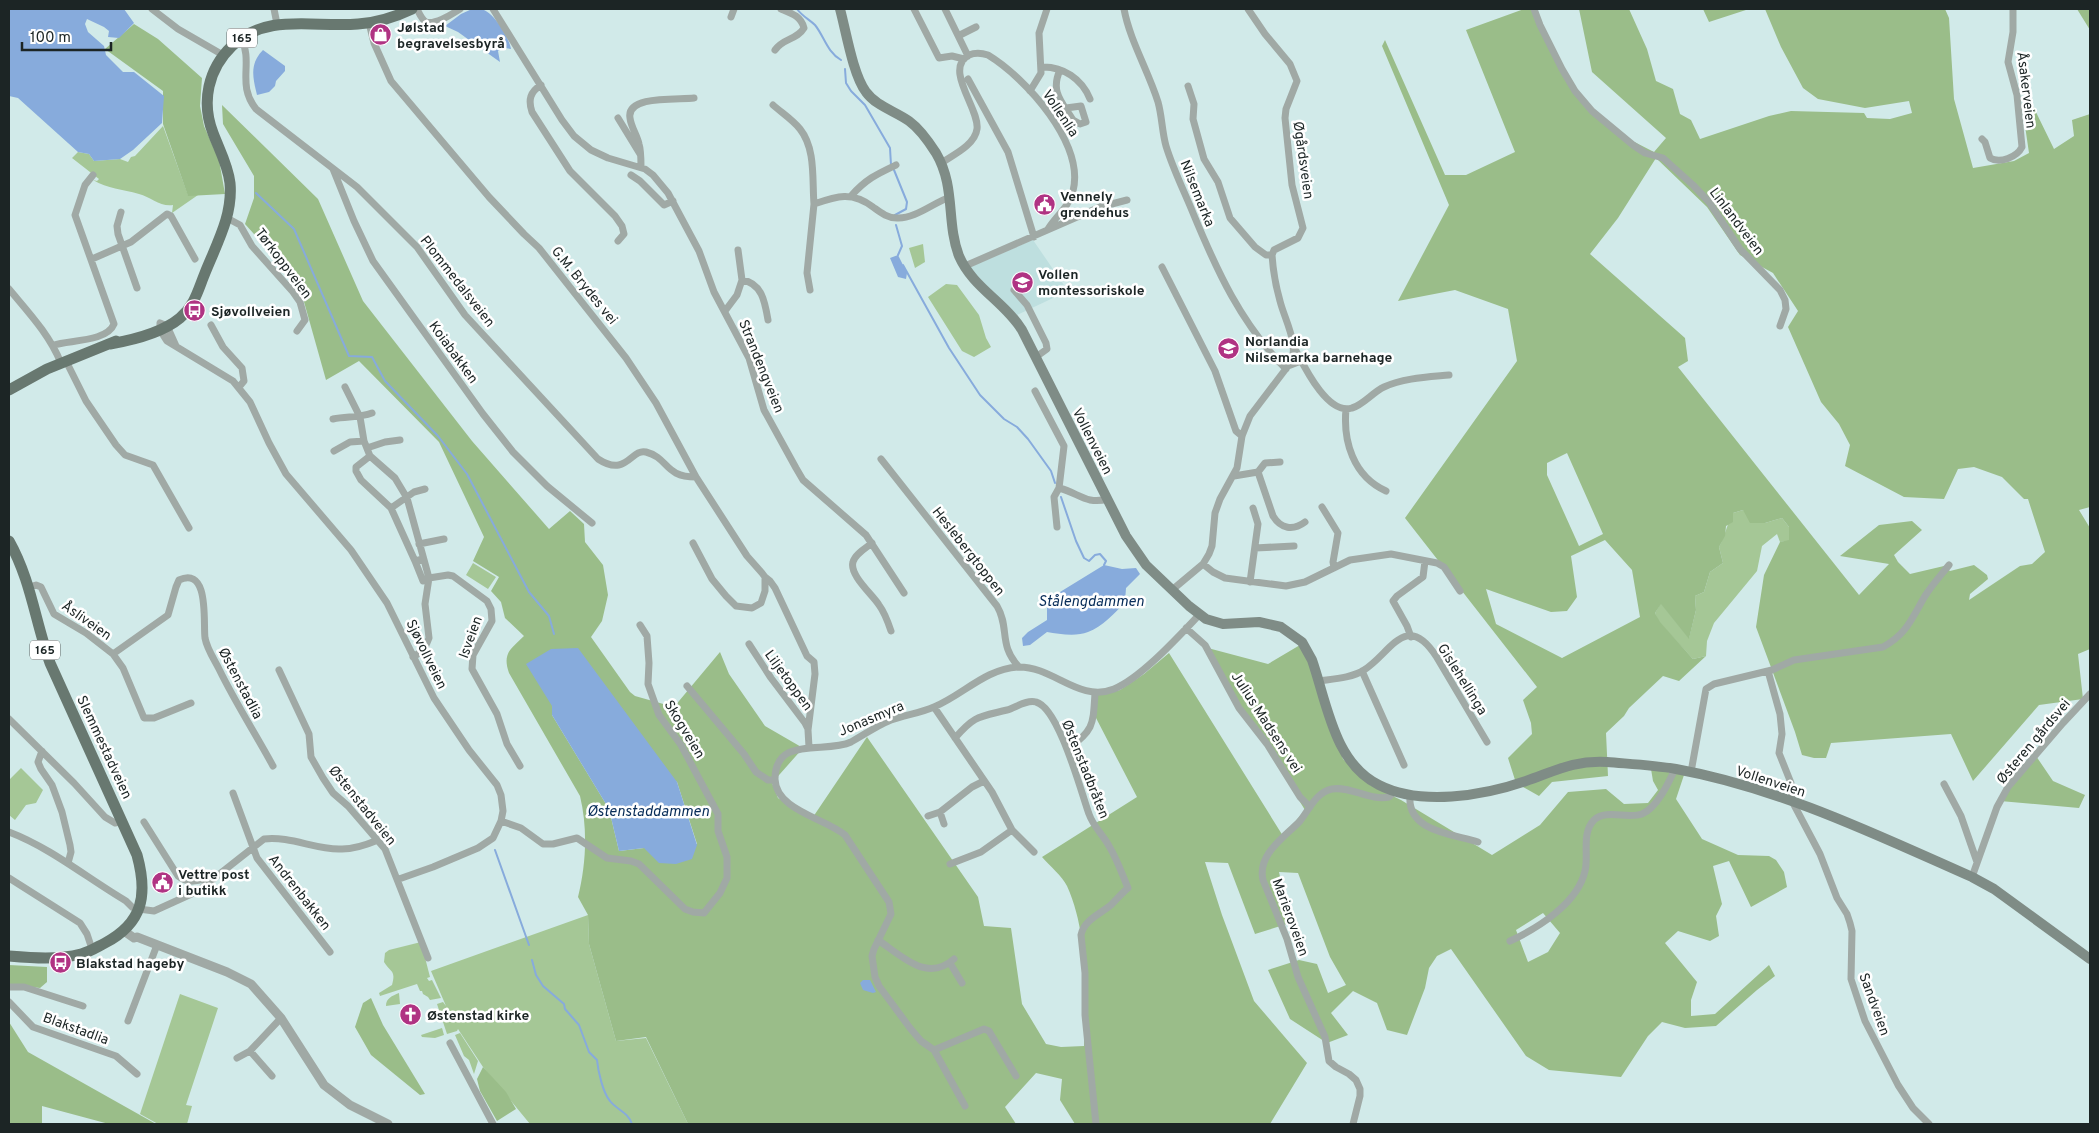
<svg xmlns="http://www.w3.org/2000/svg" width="2099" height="1133" viewBox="0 0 2099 1133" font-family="Overpass,sans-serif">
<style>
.built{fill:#bedfdf}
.green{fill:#a5c796}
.forest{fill:#9abd89;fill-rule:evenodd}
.water{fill:#87abdc}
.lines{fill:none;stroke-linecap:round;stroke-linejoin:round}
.stream{stroke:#87abdc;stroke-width:2}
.minor{stroke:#a0a9a5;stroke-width:7}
.tertiary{stroke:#a0a9a5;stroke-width:9}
.secondary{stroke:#7f8c86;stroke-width:10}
.primary{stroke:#687870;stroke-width:11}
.labels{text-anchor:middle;stroke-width:5;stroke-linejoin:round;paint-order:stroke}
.shield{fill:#fff;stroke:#606666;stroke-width:1}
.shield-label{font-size:12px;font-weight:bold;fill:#1c2525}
.poi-label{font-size:14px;font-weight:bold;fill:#1c2525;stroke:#fff;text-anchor:start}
.street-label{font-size:14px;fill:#1c2525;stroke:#fff}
.water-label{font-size:15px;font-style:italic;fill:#072c58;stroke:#fff}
</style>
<rect width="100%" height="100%" fill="#d1eae9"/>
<path class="built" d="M1033,240l35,51 -51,24 -44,-42 -3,-6z"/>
<path class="green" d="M163,126l25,69h10l-26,18 1,-8c-13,2 -22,-8 -34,-11 -17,-5 -31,-5 -46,-14l4,1 2,-2 -27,-21 6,-6 11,2 5,7 26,-2 8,3 3,-5 4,-1z
M923,244l2,18 -10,6 -6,-20z
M946,284l11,1 22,30 7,23 5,9 -17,10 -12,-6 -34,-54z
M1743,510l22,13 17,-5 7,9v14l-9,1 -3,-8 -15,12 -5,25 -43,52 -7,18 -1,15 -13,3 -34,-37 -4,-9 6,-10 28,35 7,-28 -1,-14 9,-4 6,-20 13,-9 -4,-16c6,-11 8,-23 14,-34z
M473,563l23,14 -8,12 -22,-14z
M21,768l22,22 -7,13 -10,2 -11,15 -6,-5v-35z
M588,915l1,29 27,97 30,-3 42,86h-158l-47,-57 -25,-38 -1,2 -10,3 -10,-30 6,-2 3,4 -15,-35z
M421,942l9,35 -3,1 2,3 3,-1 9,18 -11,2 -2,-3 -5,-3 -1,-3h-2l-3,-7 -37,12 -1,-3 13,-8c4,-15 -1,-12 -8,-23l1,-9 4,-3z
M399,993l1,11 -14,2c0,-8 6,-10 13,-13z
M180,994l38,14 -32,97 6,1 -5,18h-29l-18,-10z
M442,1028l2,7 -9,3 -13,-1 -1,-2z
M460,1033l18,28 -4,13 -5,-14 -5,-4 -9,-21z"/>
<path class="forest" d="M1524,9h11l40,84 38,38 41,21 12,-14 -74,-66 -13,-63h50l18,40 9,32 17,8 7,25 11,6 9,19 69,-23 22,-5 73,2 3,5 23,1 22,-6 -3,-12 -44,7 -47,-9 -15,-11 -22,-41 -16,-38h180l4,9 5,81 19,69 41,-7 15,-8 -6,-41 9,-8 22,45 20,-13 -2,-16 18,-6v393l-11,3 11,18v121l-12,5 5,45 -44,6 -66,76 -22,-47 -120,9 -5,15h-12l-12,-3 -7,-23 -39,-105 8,-52 16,-33 9,-2v-13l-7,-9 -17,5h-15l-7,-13 -10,3v9l-7,4 -1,10 -6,11 4,16 -13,9 -6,20 -9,4 1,14 -7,29 -28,-35 -6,9 5,9 33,37 13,-3 -27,25 -16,-5 -34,32 -5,8 -18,17 2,43 -56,6 -13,14 -23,-13 -8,-25 24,-24 -1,-11 -8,-23 14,-13 -132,-169 112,-157 -9,-52 -53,-19 -57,11 51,-96 -67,-159 3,-6 60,135h21l49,-23 -49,-122zM1656,158l51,49 33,48 33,18 25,38 -10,16 33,75 18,22 11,21 -5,21 59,31 40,2 14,-30 16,-2 28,10 22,22h4l17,53 -13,12 -12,2 -51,34 1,-6 18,-15 -1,-4 -13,-10 -24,6 -6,-5 -34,8 -12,-12 -4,-7 28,-25 -10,-9 -33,4 -39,31 49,8 -30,31 -181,-228 10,-6 -3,-23 -95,-84 28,-36zM1567,453l36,81 -24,12 -32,-71v-12zM1605,540l27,30 8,47 -78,41 -66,-34 -10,-35 65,23 16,-1 10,-14 -6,-41z
M1703,9h46l-40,13z
M2077,9h13v21z
M134,24l24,15 44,39 -2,28 4,20 15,34 6,34 -37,2 -25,-72v-33l-58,-42z
M222,105l96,94 45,102 109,140 77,88 21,-18 14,13 1,18 18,23 5,30 -6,26 -11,16 39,55 5,4 39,11 46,-55 9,22 36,52 38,22 -31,35 6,15 33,22 56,-83 111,160 6,29 27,2 11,76 24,40 15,3 23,-1c1,-52 5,-111 -17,-160 -5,-10 -17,-20 -25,-29l95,-60 -42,-81 1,-21 24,-5 24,-16 25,-21 114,183 22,-26 -101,-163 64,17 32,-19 9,16 34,98 27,26 31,15 91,55 48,-30 28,-33 38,-3 18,15 24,-1 10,-13 -5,-9 -2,-12 33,6 -8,24 26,40 36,16 31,1 7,4 8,12 3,15 -36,20 -22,-46 -16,5 9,38 -6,12 3,20 -9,5 -32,-10 -13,12 32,39 -6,18v16l24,-2 54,-49 6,11 -18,14 -41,36 -31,2 -23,-6 -14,14 -27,41 -72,-7 -23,-14 -75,-107 -14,7 -8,12 -4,20 -18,47 -20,-5 -10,-27 -24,-12 -22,22 17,22 -21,8 -37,-24 -22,-49 31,-10 18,4 11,29 18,-8 -16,-28 -32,-84 -19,-1 11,51 -35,11 -27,-71 -23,-1 17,53 32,86 53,62 -37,61h-195l-15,-24 2,-21 -26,-6 -31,34 11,17h-328l-42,-87 -30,4 -27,-97 -1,-29 -10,-18c8,-32 10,-68 2,-101l-71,-123c-7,-20 2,-24 15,-37l-19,-18 -4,-16 -10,-11 8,-14 -26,-16 11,-24 -45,-95 -80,-81 -33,19 -27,-96 -54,-60 9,-26v-22l-31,-52zM552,706l125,76 20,62 -53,4 -25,3 -10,-42 -57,-94zM1543,913l17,20 -12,19 -20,10 -12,-32z
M2036,756l17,25 32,14 -6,13 -79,-7z
M9,965l38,2v15l-7,6 -31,-4z
M371,998l12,27 42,69 -5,1 -49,-40 -16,-28 8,-24z
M9,1022l19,30 128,72h-47l-67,-18v18h-33z
M483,1067l23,25 10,17 -19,12 -17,-30 -3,-12z"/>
<path class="water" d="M9,9h115l10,14 -15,15 -11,-1 1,-6 -5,-4 -17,-8 -2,5 3,8 16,14 2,9 17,17h11l30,24 -2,27 -29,27 -13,9 -26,2 -5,-7 -11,-2 -60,-54 -9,-2z
M472,9c4,0 8,-1 12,1 11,5 25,27 27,39l-6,-1 -7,3 2,11 -42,-30 -13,-6 16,-12z
M263,50l22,16v5l-9,10 -1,5 -6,6 -12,3c-4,-17 -8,-31 6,-45z
M898,255l9,18 -1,6 -8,-2 -8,-19z
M1104,565l18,4 14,-1 4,6 -14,14 -1,14c-10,11 -23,25 -37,30 -12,5 -29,2 -41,0l-17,13 -7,1 -1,-8 6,-6 19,-12v-20z
M578,648l99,134 20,63 -5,14 -16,5 -17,-1 -15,-15 -25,3 -10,-42 -57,-94v-9l-26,-42 25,-15z
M863,980h7l6,12 -3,1 -10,-3 -3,-7z"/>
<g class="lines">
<path class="stream" d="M797,9c6,8 12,10 18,16 9,11 12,27 26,35
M845,69l1,14 5,8 14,14 25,43 1,17
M894,170l13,32 -1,7 -11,6
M256,193l38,36 55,127 23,1 13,24 53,55 29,38 62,118 20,24 5,18
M896,225l6,21 -4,9
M903,265l46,83 31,47 24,24 13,8 11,12 23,32 4,12
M1061,497l15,44 8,17 5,3 6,-6 5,-1 6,7 -2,4
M495,850l34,95
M532,960l4,15 7,11 21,18 1,5 14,16 10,27 8,8c1,11 6,33 13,41 7,9 18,11 22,23"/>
<path class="minor" d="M152,9l26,20 45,26
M274,9l3,15
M417,9c2,4 5,11 9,13 10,3 26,-8 34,-13
M493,9l69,111 12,16 17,14 17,8 37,11 8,6 15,18 31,58 15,41 35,66 15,52 32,58 7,12 63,55 38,58
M914,9l25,49 13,-2 12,3
M945,9l23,47
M1124,9c6,32 24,61 34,93 4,14 4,30 8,44 7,23 18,45 27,67 24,58 48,111 93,156
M1248,9l17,25 25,30 7,17 -11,28 -1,9 7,67 11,43 -5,10 -24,12 -2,5c1,15 4,32 8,46 5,20 20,44 10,64
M1534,9l6,16 22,44 13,22 17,20 41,34 12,8 18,5 30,27 16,17 31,47 40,41 5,10 1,9 -6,17
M731,17l3,-8
M369,23l5,20 17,38 98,116 35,37 15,14 87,110 30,45 40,74 51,79 15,17 3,4v14l-4,12 -9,5 -16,-2 -10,-10 -14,-17 -19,-36
M960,35l16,-8
M241,38c13,25 -5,46 15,71l101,78 60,60 48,68 133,144c29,19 33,-11 48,-7 23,6 18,25 50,25
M775,50c8,-12 22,-10 29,-22 -3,-12 -13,-15 -23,-19
M1041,67c22,-1 41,12 49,32
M1060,70c-10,22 2,32 13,50l7,4 6,-2 -5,-16 -15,2
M968,79l40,73 26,85
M541,85c-11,7 -13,15 -9,27l38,59 45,45 7,10 2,8 -6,7
M1188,86l6,18 -1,15 11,40 14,23 12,36 25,29 11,8h6
M1030,91l11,-18 -2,-40 8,-24
M773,105c9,8 20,15 27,24 16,20 12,51 14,75
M618,118l22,36
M1982,139l3,3 5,16c10,6 27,-1 32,-11l-5,-52 -9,-33 5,-30v-23
M941,163c12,-8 34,-18 36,-34 3,-20 -34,-60 -8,-74 7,-3 13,-2 19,0 38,23 97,89 85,136 -4,16 -17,25 -25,38
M641,167c0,-7 0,-17 -2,-23 -2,-9 -8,-17 -9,-26 -4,-23 48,-18 64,-20
M333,169l21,52 19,40 110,153 30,38 34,34 45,37
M631,175l9,6 24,24 9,-4
M851,196c15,-17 26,-22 45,-31
M121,212l-4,14 1,8 19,54
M227,218l13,7 12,21 41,46 7,10 5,18 -8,11
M738,250l4,30
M92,259l39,-17 36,-28 4,2 24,43
M965,266l135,-59 27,-7
M1162,267l53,104 21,60 6,5
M9,289c20,24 40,45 52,74
M810,290l-3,-17 7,-69c23,-8 38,-13 59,3 7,5 14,11 24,11 18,1 36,-15 53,-21
M1014,290l13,15 19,38 1,6 -11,8
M725,311l12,-16 5,-15c20,3 23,22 26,40
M211,325l12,22 19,21 2,13 -5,6
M54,345c15,-5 53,-3 60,-21l-39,-109 10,-30 8,-10
M176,346l-9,-20 -7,-3v7l7,11 66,40 17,21 19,41 17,31 65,76 36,53 47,95 35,52 28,35 4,10 2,16 -2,10 -8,17 -15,10 -45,19 -34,12
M1294,347c9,17 33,69 58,61 11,-3 21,-16 32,-21 19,-9 44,-10 65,-12
M66,361l20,40 30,44 9,10 28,10 36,63
M345,387l15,30 4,24 6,15 25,22 12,20 22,80 -4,26 4,34 -5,12 -11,7
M1035,391l29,55 -5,42
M1346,409c-3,32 7,67 40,82
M333,419c14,-3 26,-1 39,-6
M367,448l18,-6 15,-2
M334,451l16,-9 14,-1
M370,456l-14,11v4l5,9 30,28 24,53 8,-2
M881,459l116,147c13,22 1,39 22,61
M1280,462l-15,1 -7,9 15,44c8,13 20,15 32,6
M1234,476l24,-4
M1322,507l16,26 -5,29 1,6
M391,508l23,-16 11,-3
M1057,527l-3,-30 5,-9c20,5 27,17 49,11
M872,543c-6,5 -17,11 -19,19 -4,13 20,33 26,43 6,8 9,17 12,26
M419,544l25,-5
M1255,548l39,-2
M415,561l8,20
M1203,564l10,8 12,6 61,8 19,-4 45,-22 41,-6 46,9 7,4 16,24
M765,577l5,4 5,7 32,68 7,6 1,12 -7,56 1,17
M429,578l19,-3 5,1 34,25 4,8 1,12 -19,34 -1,14 25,45 10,30 13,22
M1250,582l8,-58 -5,-16
M29,587l7,-2 5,2 13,27 32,19 27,21 10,14 21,50h10l37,-15
M1172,590l31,-26 6,-10 3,-8 3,-33 5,-14 17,-31 5,-32 8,-20 38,-50 13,-5
M1186,628l19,17 34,63 28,36 33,53 10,10
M1411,637l-4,-11 -14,-25 4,-5 26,-19 2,-16
M749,644l22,34 34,45 3,6
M113,654l55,-39 8,-28 3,-7c31,-14 24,43 26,58 2,11 9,21 14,31 16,33 36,64 54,97
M279,670l30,64 2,23 12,21 10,15 15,13 37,43 43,109
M1362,671l42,94
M1768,671l12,43 2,20 -3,19 12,30 1,18 28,53 17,44 10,16 3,9 2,8 -1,48 14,42 33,64 15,23 16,16
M1319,681c14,-2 33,-3 45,-11 26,-16 42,-60 72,-14l51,86
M687,686l57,68 12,18 12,8h7
M934,707l58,85 20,38 22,22
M9,719l65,64 31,34 10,6 8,-2
M955,738c20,-23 24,-21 52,-28 8,-2 20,-11 29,-8 23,6 45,90 53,112 4,12 14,21 20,32 8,13 13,28 19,42 -6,5 -11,11 -17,17 -11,9 -27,15 -30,30l4,38v42l11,109
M1068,749c26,-19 25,-24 27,-56
M42,751l-4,11 3,7 11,16 10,27 8,33 1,7 -3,11
M1691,772l15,-83 8,-5 58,-14 22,-10 89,-13c24,-13 29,-29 42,-51 7,-11 16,-21 24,-31
M1944,784l17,32 16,46
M233,793l24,65 73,94
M1410,796c-3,36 44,38 68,46
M928,816l12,-4
M501,821l20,7 22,16h10l24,-6 30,20 24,3 8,3 46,45 8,3 11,1 16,-20 7,-15v-21l-9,-26v-17l-37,-69 -22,-30 -11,-31 1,-21 -2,-27 -7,-11
M144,822l34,54c9,7 17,6 29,2l4,3
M944,824l-4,-12 32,-25 12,-6
M9,832c42,16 78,46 117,69l6,6
M950,864l31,-12 31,-22
M1972,877l25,-70 11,-20 55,-64 27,-29
M9,878l71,45 7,11 5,15
M139,909l15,2 44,-20 66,-52c26,-3 50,10 75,10 13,1 27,-4 39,-9
M878,940c24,16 49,43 76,19
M1510,941c28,-13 68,-38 75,-70 4,-15 -4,-38 9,-51 12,-11 33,-1 48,-6 15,-6 27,-32 33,-45
M950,963l12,20
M9,987h15l59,19
M9,1002l24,25 83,29 21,18
M128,1021l29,-76
M450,1043l43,81
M934,1050l50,-21 5,2 27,45
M250,1051l22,25
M237,1058l13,-7 31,-33
M965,1106l-31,-56 -13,-9 -11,-13 -31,-42 -4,-9 -3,-21 2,-7 17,-35 -2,-12 -44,-67c-21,-17 -69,-25 -70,-56 0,-44 51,-25 76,-37 13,-7 25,-16 40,-22 14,-5 29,-7 43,-13 29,-12 51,-38 84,-40 35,-1 61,36 96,22 27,-11 65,-53 85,-74
M1353,1124l7,-28v-7l-4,-9 -7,-6 -13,-7 -7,-6 -4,-24 -27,-60 -11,-38 -24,-59c-6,-26 22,-43 37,-59 9,-11 16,-29 32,-32 19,-3 38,12 57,8l5,-5"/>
<path class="tertiary" d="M124,931l10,7 3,-1 90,35 24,12 30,34 43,67 26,20 38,19"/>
<path class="secondary" d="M840,9c6,22 13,66 26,83 10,14 29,19 43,29 11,8 20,21 27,32 20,34 10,69 23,103 14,32 45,45 63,74l104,206 20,29 43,41 17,13 17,5 36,-2 22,5 21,15 10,18c15,43 22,103 67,125 41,21 104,11 147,-4 29,-10 48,-21 81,-19 23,2 46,3 69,7 104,19 201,66 296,108l22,12 96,70"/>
<path class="primary" d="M110,344c23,-4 52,-11 70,-26 15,-13 18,-28 25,-45 12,-30 28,-58 25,-90 -2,-18 -11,-34 -17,-50 -12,-31 -5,-64 19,-87 35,-34 82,-18 126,-22 19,-1 37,-7 54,-15
M9,390l38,-21 69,-28
M9,541c22,39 26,80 41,122l87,192c11,40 6,68 -32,88 -8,4 -15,9 -24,11 -23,6 -48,4 -72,2"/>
</g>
<defs>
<symbol id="shop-disc" viewBox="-11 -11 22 22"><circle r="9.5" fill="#b03383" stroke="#fff"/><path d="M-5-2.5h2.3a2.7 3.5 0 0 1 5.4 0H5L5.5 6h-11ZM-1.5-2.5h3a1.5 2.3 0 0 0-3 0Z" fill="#fff"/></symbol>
<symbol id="civic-disc" viewBox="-11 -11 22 22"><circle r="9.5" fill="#b03383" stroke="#fff"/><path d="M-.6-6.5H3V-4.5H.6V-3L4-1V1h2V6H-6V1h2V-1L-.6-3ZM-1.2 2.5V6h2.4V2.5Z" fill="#fff"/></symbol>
<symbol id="school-disc" viewBox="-11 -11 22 22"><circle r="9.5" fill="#b03383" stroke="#fff"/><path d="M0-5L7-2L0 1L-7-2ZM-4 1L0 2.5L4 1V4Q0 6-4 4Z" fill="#fff"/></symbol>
<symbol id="bus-disc" viewBox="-11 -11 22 22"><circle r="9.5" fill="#b03383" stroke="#fff"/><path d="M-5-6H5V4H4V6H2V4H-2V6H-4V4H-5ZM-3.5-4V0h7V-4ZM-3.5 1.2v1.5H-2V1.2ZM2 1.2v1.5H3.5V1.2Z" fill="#fff"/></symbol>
<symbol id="church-disc" viewBox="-11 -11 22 22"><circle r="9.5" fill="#b03383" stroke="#fff"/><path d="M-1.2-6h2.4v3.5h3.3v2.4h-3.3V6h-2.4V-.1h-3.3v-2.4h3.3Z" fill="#fff"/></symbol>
</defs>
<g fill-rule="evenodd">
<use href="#shop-disc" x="368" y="22" width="25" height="25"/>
<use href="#civic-disc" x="1032" y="192" width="25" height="25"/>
<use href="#school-disc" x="1010" y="270" width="25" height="25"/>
<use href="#bus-disc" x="182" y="298" width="25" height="25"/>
<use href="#school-disc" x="1216" y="336" width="25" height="25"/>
<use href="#civic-disc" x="150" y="870" width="25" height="25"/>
<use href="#bus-disc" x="48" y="950" width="25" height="25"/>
<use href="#church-disc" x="398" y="1002" width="25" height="25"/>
</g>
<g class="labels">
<g class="shield">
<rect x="227" y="28.5" width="30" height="19" rx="4"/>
<rect x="30" y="640.5" width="30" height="19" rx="4"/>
</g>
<g class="shield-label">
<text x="242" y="42">165</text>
<text x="45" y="654">165</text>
</g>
<g class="poi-label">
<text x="397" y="32">Jølstad<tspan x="397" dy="16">begravelsesbyrå</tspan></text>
<text x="1060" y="201">Vennely<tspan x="1060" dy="16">grendehus</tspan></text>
<text x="1038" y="279">Vollen<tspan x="1038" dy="16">montessoriskole</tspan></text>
<text x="211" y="316">Sjøvollveien</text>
<text x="1245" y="346">Norlandia<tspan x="1245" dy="16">Nilsemarka barnehage</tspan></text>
<text x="178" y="879">Vettre post<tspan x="178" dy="16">i butikk</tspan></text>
<text x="76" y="968">Blakstad hageby</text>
<text x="427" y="1020">Østenstad kirke</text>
</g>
<g class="street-label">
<text transform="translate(2027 90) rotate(83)" y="5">Åsakerveien</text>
<text transform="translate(1061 113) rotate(56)" y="5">Vollenlia</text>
<text transform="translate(1304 160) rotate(82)" y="5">Øgårdsveien</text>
<text transform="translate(1198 193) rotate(68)" y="5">Nilsemarka</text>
<text transform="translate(1737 221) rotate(53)" y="5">Linlandveien</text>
<text transform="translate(284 263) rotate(53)" y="5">Tørkoppveien</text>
<text transform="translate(458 281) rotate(52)" y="5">Plommedalsveien</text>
<text transform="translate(585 285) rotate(51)" y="5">G.M. Brydes vei</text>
<text transform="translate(454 352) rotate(54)" y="5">Koiabakken</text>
<text transform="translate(762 366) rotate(68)" y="5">Strandengveien</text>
<text transform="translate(1093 441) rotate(63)" y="5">Vollenveien</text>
<text transform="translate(969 551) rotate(52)" y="5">Heslebergtoppen</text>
<text transform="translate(87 620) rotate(35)" y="5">Åsliveien</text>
<text transform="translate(470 637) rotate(-70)" y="5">Isveien</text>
<text transform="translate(427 654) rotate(64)" y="5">Sjøvollveien</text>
<text transform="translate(1463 679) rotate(58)" y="5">Gislehellinga</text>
<text transform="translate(789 680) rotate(54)" y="5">Liljetoppen</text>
<text transform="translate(241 683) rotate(62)" y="5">Østenstadlia</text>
<text transform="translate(871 718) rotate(-23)" y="5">Jonasmyra</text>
<text transform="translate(1267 722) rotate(57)" y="5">Julius Madsens vei</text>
<text transform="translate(685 729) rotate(59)" y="5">Skogveien</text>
<text transform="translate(2033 741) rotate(-50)" y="5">Østeren gårdsvei</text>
<text transform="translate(105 747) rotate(65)" y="5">Slemmestadveien</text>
<text transform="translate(1086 769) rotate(68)" y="5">Østenstadbråten</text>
<text transform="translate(1771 781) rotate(18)" y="5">Vollenveien</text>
<text transform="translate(363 805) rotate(51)" y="5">Østenstadveien</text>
<text transform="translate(300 892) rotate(52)" y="5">Andrenbakken</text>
<text transform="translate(1291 917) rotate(70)" y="5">Marieroveien</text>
<text transform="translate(1875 1004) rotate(70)" y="5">Sandveien</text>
<text transform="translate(76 1028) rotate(20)" y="5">Blakstadlia</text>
</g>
<g class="water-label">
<text x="1091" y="606">Stålengdammen</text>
<text x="648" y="816">Østenstaddammen</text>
</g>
</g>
<rect width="2099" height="1133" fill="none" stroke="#1c2525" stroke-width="20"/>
<path d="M22 42v8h89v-8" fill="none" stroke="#1c2525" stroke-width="2.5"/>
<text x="30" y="42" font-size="15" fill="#1c2525" stroke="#ffffff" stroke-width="4" paint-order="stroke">100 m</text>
</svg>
